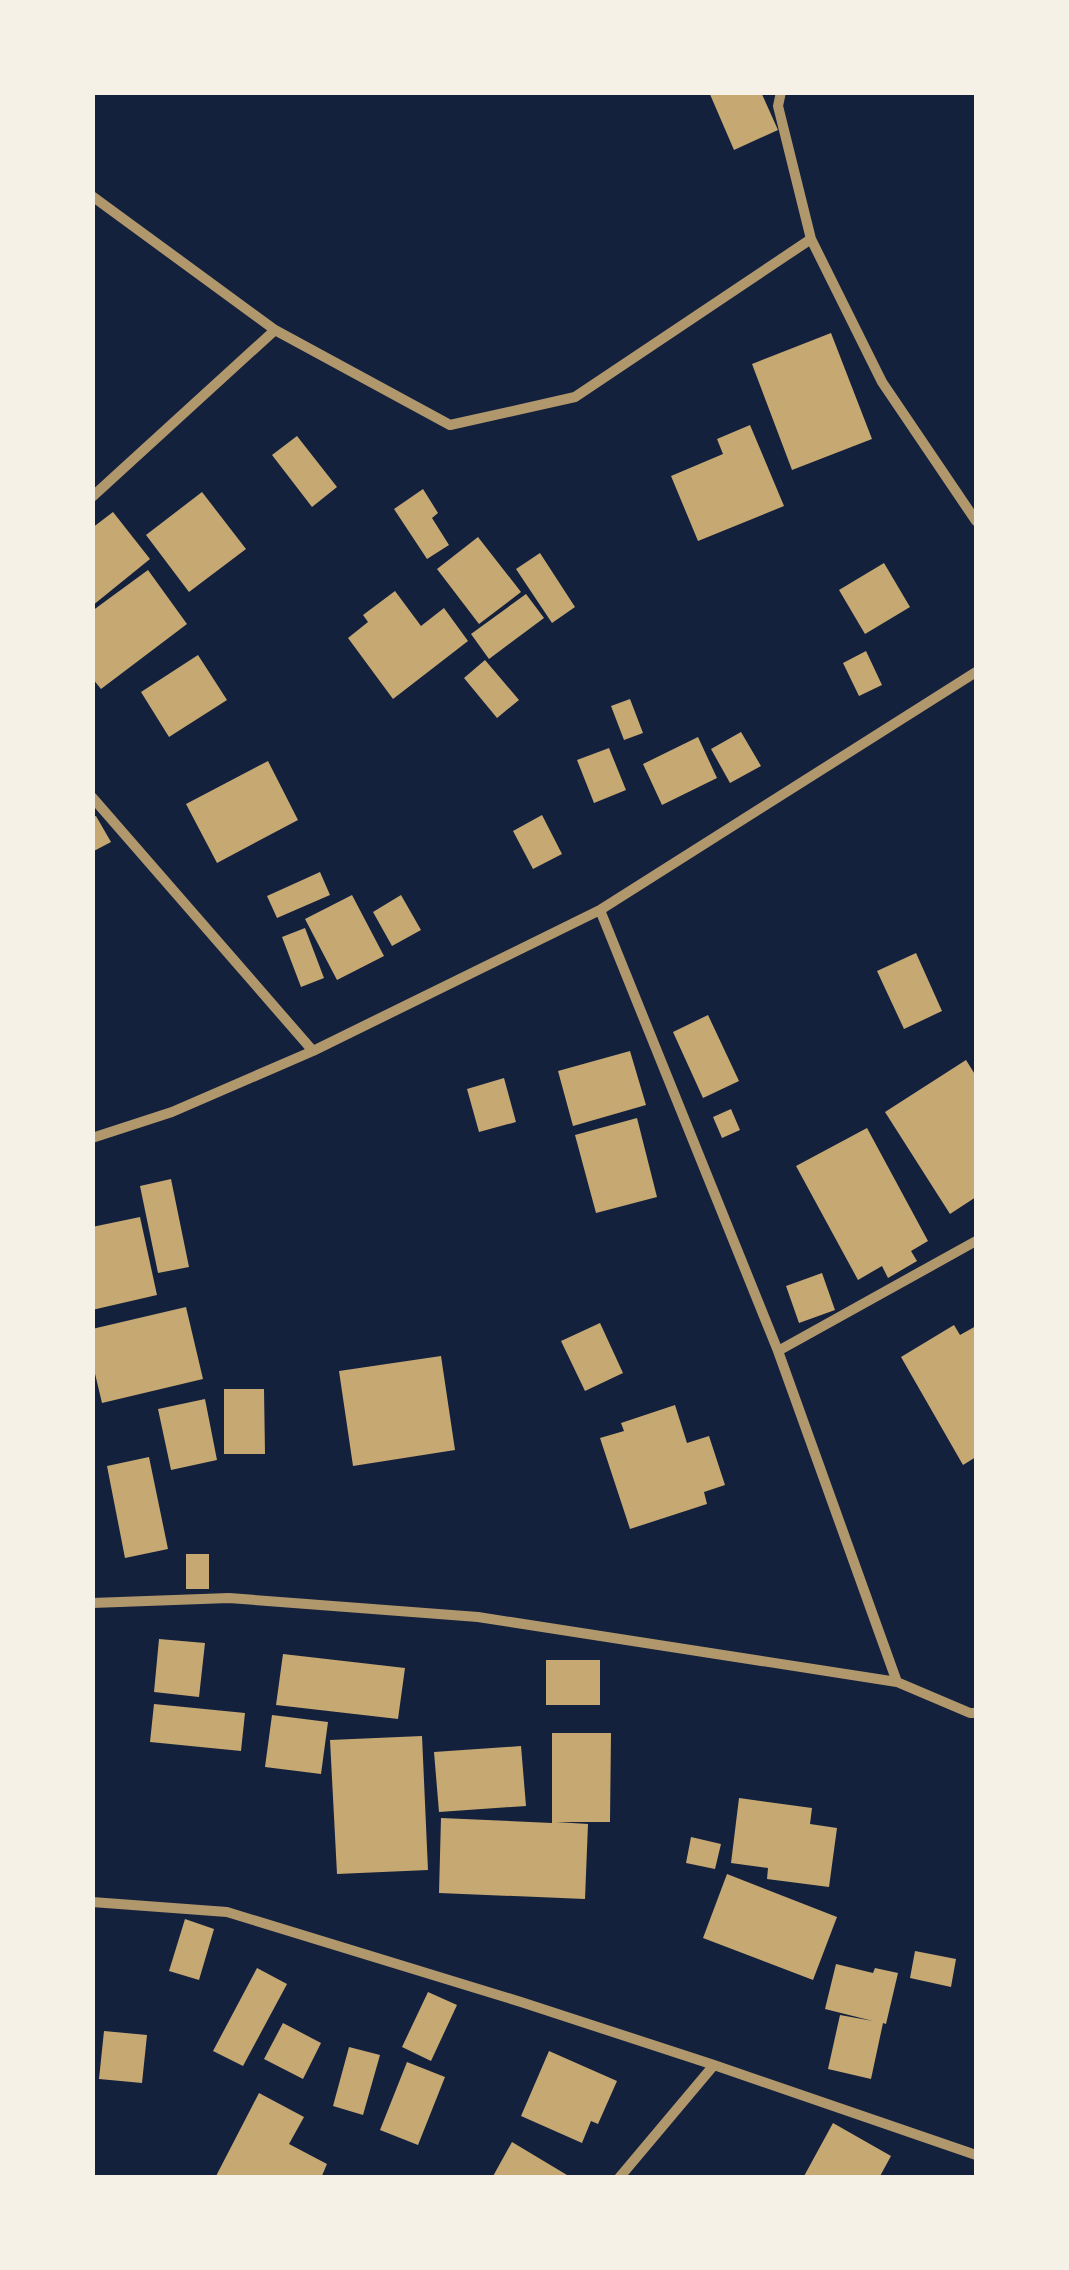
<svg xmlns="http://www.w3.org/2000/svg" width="1069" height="2270" viewBox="0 0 1069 2270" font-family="Signika,sans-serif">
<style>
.building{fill:#c6a872}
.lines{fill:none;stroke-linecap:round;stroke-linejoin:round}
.minor{stroke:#b1986c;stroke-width:10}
</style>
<rect width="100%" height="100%" fill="#14213d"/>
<path class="building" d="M709,92h52l17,38 -44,20z
M831,333l41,106 -80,31 -40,-106z
M750,425l34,81 -86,35 -27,-65 52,-22 -6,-15z
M297,436l40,51 -25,20 -40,-52z
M423,489l15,24 -6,5 17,27 -22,14 -33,-50z
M202,492l44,57 -57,43 -43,-57z
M113,512l37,47 -58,47v-78z
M478,537l43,55 -42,32 -42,-55z
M540,553l35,54 -23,16 -36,-54z
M884,563l26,44 -45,27 -26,-44z
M148,570l39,54 -86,65 -9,-11v-67z
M395,591l26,35 23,-18 24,33 -75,58 -45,-61 20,-16 -5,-7z
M526,594l18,24 -55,41 -18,-25z
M866,651l16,34 -23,11 -16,-33z
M198,655l29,45 -58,37 -28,-45z
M485,660l34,40 -22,18 -33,-40z
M630,699l13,34 -19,7 -13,-34z
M741,732l20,34 -31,17 -19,-34z
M698,737l19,41 -55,27 -19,-41z
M609,748l17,42 -32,13 -17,-43z
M268,761l30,59 -81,43 -31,-59z
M542,815l20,39 -29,15 -20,-38z
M96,816l15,26 -19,10v-35z
M320,872l10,23 -53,23 -10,-22z
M352,895l32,61 -47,24 -32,-61z
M401,895l20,35 -29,16 -19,-34z
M305,928l19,50 -23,9 -19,-50z
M916,953l26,58 -38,18 -27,-58z
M708,1015l31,66 -36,17 -30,-66z
M630,1051l16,54 -73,21 -15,-55z
M966,1060l10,16v121l-26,17 -65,-102z
M504,1078l12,44 -37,10 -12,-43z
M731,1109l9,21 -18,8 -9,-21z
M637,1118l20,79 -61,16 -21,-78z
M867,1128l61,113 -17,10 6,10 -29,17 -6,-12 -24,14 -62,-114z
M171,1179l18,88 -31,6 -18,-87z
M140,1217l17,78 -65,15v-83z
M822,1273l13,37 -36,13 -13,-37z
M186,1307l17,72 -101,24 -10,-42v-32z
M600,1323l23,50 -38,18 -24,-50z
M954,1325l6,10 16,-9v131l-13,8 -62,-108z
M441,1356l14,94 -102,16 -14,-95z
M224,1389h40l1,65h-41z
M205,1399l12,61 -46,10 -13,-61z
M675,1405l12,38 22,-7 16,49 -21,7 3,12 -77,25 -30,-91 24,-7 -3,-8z
M149,1457l19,92 -43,9 -18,-92z
M186,1554h23v35h-23z
M159,1639l46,4 -6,54 -45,-5z
M283,1654l122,14 -7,51 -122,-14z
M546,1660h54v45h-54z
M154,1704l91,9 -4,38 -91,-9z
M272,1715l56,7 -7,52 -56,-7z
M552,1733h59l-1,89h-54l32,2 -3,75 -146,-6 2,-75 111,5z
M422,1736l6,134 -91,4 -7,-134z
M521,1746l5,60 -87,6 -5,-60z
M739,1798l73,10 -2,16 27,4 -8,59 -62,-8 1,-11 -37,-5z
M691,1837l30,7 -6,25 -29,-6z
M727,1874l110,43 -24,63 -110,-42z
M185,1919l29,10 -15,51 -30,-9z
M915,1951l41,8 -5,28 -41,-9z
M836,1964l37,9 2,-5 23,5 -12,51 -3,-1 -12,56 -43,-10 12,-54 33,6 -48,-12z
M257,1968l30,16 -44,82 -30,-15z
M428,1992l29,13 -26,56 -29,-14z
M283,2023l38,20 -18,36 -39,-20z
M104,2031l43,4 -5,48 -43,-4z
M349,2047l31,8 -17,60 -30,-9z
M549,2051l68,30 -19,43 -7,-3 -9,22 -61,-27z
M407,2062l38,15 -27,68 -38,-15z
M259,2093l45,24 -15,27 38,20 -6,14h-106z
M833,2123l58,33 -12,22h-76z
M512,2142l60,36h-80z"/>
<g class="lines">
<path class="minor" d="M781,92l-3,14 33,133 71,143 94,139
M92,196l183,134 175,95 125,-28 236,-158
M92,497l183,-167
M92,797l221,254
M600,910l178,441 119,331 73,31h6
M92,1138l80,-26 141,-61 287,-141 376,-238
M778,1351l198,-110
M92,1603l137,-5 249,19 419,65
M92,1902l135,10 294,90 193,63 262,90
M619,2178l95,-113"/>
</g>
<rect width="1069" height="2270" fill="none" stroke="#f6f1e7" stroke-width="190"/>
</svg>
